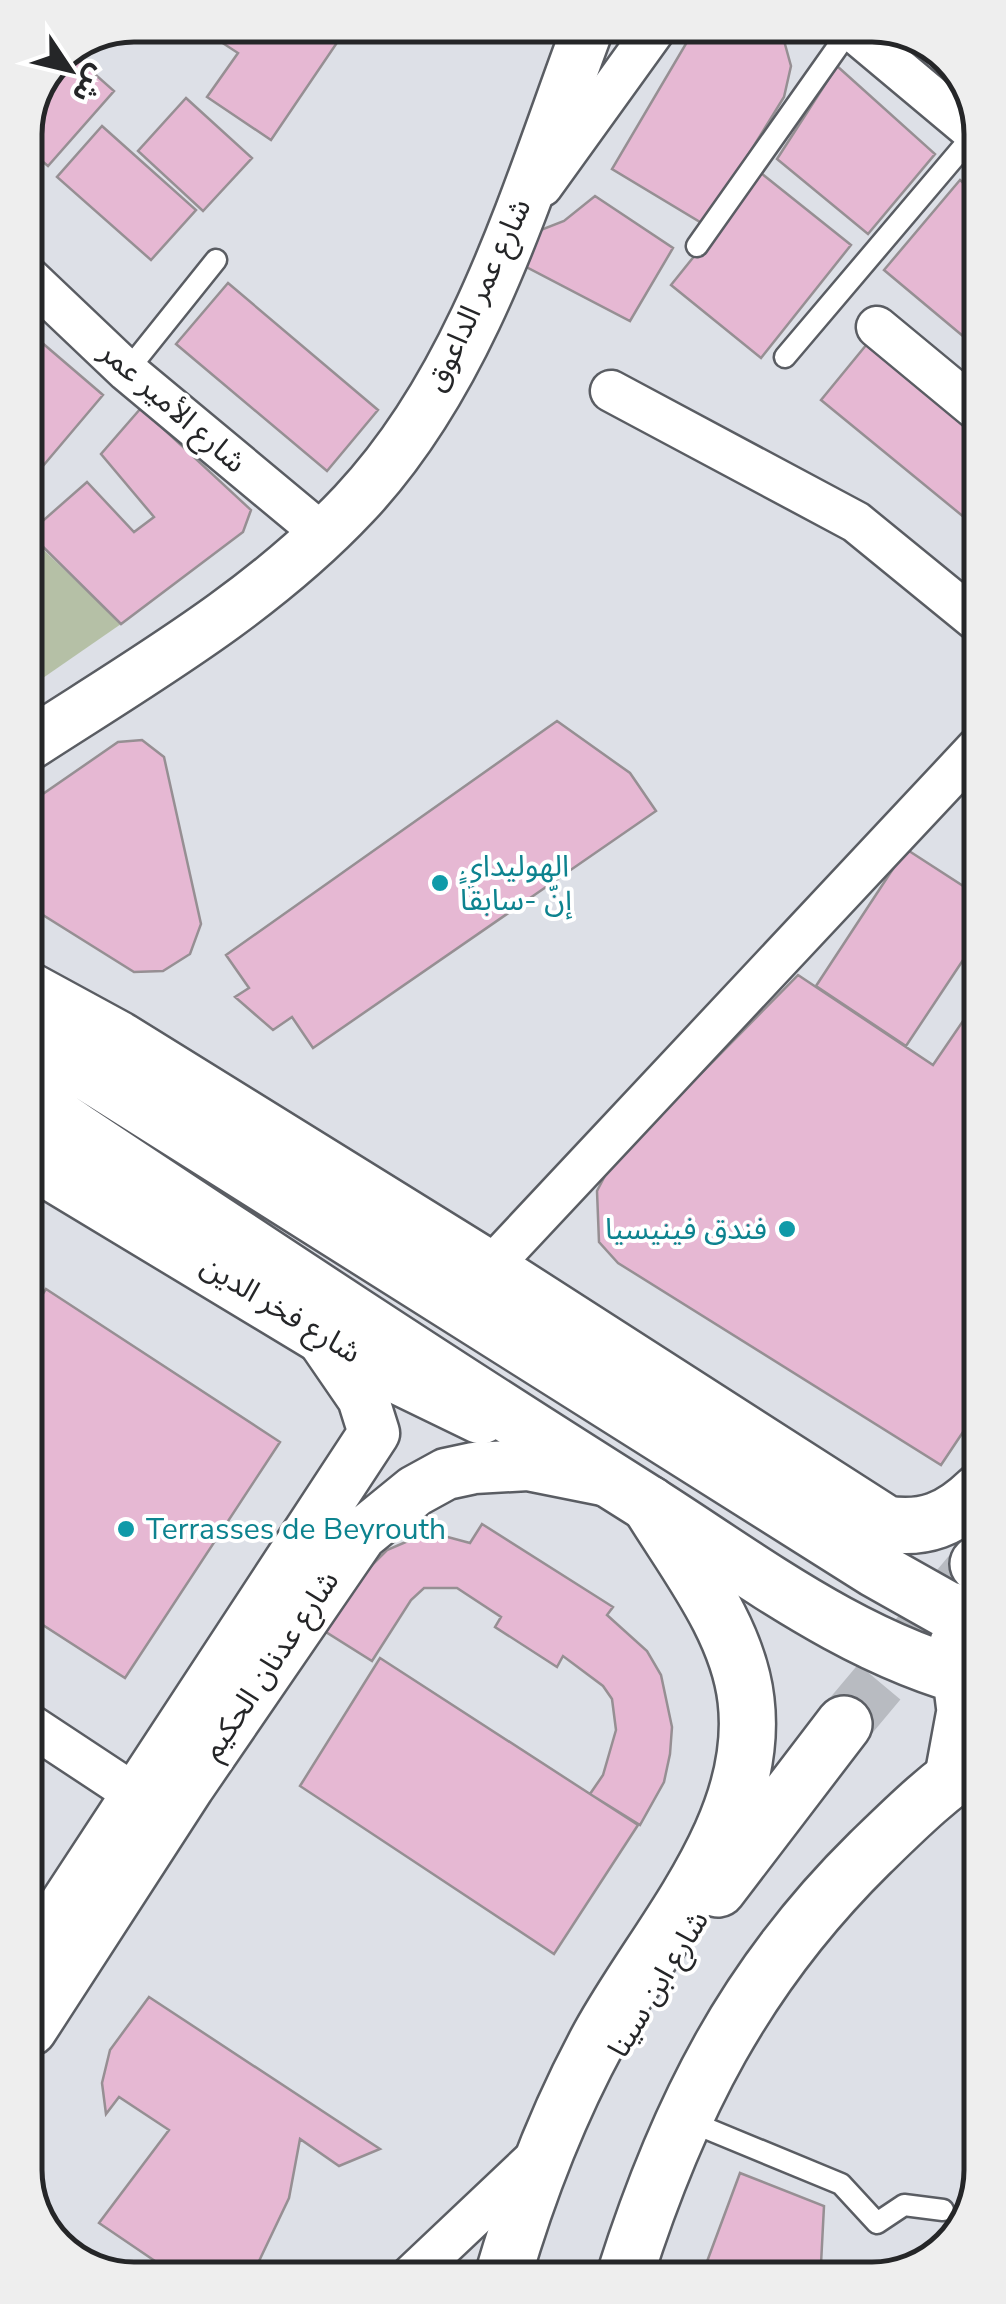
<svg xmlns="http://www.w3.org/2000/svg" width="1006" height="2304" viewBox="0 0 1006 2304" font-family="'Nunito Sans','Noto Sans Arabic',sans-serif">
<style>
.green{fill:#b5c0a6}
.building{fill:#e6b8d3;stroke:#968f93;stroke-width:2.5}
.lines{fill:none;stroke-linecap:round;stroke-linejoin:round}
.trunk-tunnel{stroke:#b8bbc1;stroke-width:55;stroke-dasharray:55 28;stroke-linecap:butt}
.service-casing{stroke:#5a5d63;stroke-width:25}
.minor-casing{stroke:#5a5d63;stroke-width:45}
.tertiary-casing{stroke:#5a5d63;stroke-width:55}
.secondary-casing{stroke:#5a5d63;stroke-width:60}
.trunk-casing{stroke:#5a5d63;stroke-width:60}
.motorway-casing{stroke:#5a5d63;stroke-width:60}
.service{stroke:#fff;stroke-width:20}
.minor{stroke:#fff;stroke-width:40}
.tertiary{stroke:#fff;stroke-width:50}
.secondary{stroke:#fff;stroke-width:55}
.trunk{stroke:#fff;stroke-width:55}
.motorway{stroke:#fff;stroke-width:55}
.culture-dot{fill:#0f9aa8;stroke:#fff;stroke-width:4}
.labels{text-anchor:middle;stroke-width:8;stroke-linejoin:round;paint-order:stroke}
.street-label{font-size:30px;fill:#252628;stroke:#fff}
.culture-label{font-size:30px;fill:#0d838f;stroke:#fff;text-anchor:start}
.rim{fill:none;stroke:#252628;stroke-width:5}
</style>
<rect width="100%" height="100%" fill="#dde0e7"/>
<path class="green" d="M26,533l95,91 -94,65z"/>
<path class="building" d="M233,25h116l-78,115 -64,-43 31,-44 -17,-11z
M697,25h71l15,12 8,29 -7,31 -79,128 -93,-56z
M898,33l41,15 5,8 -9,10z
M70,52l44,39 -66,75 -23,-19v-19l33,-71z
M837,66l98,88 -67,80 -91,-75z
M186,98l66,60 -49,53 -65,-60z
M102,126l94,84 -45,50 -94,-83z
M761,173l90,72 -90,113 -90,-73z
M960,180l15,13 1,154 -92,-77z
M595,196l78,52 -43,73 -117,-61 20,-27 31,-12z
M228,283l150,127 -51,61 -151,-127z
M26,329l77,66 -66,78 -11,-9z
M867,344l109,90v93l-155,-127z
M141,408l110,102 -8,22 -122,92 -92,-91 58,-51 47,50 20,-15 -53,-63z
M557,721l73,52 26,38 -343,237 -21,-31 -19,13 -38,-33 14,-9 -23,-33z
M142,740l22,17 37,167 -11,30 -27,17 -29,1 -107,-67v-100l91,-63z
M977,811v23l-11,-7z
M906,849l71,46v44l-71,107 -90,-60z
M798,975l135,90 45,-66 1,409 -38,57 -323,-202 -19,-21 -2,-51 13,-25z
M46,1289l234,153 -155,236 -96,-62v-301z
M482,1524l131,83 -6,8 40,36 14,24 11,52 -2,27 -6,28 -24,43 -50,-31 13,-19 13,-45 -4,-31 -9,-13 -40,-30 -6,11 -62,-40 6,-10 -44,-29h-33l-13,12 -39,61 -46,-29 37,-58 24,-24 28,-12 29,-2 26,7z
M380,1658l258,167 -84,129 -254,-168z
M149,1997l231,152 -41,17 -39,-27 -11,59 -38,80h-71l-81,-55 70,-93 -50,-33 -13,17 -4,-31 8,-33z
M740,2173l84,33 -3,58 -8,10 -111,1z"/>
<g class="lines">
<path class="trunk-tunnel" d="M844,1724l129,-154"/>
<defs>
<path id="service" d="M697,246l154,-218
M785,357l190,-224
M127,371l89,-111
M686,2120l155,64 36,39 27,-18 39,5"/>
<path id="minor" d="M846,25l129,108
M542,186l116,-161
M26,275l101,96 197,164
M877,327l99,82
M611,391l245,131 120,98
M471,1288l506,-540
M30,1725l106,70
M410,2277l129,-122"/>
<path id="tertiary" d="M27,746c114,-74 233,-142 327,-242 122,-129 174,-317 235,-479
M30,1958l344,-525 -11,-35 -44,-64
M31,2030l158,-244 172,-251 54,-44 31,-17 28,-6 54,-3 75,15"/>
<path id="secondary" d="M28,990l90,49 371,230
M28,1158l323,195 130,63"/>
<path id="trunk" d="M489,1269l397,255c39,6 65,-5 93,-32
M978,1564l1,-1
M718,1889l126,-165
M625,2275c53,-166 120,-299 245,-422 35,-34 69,-68 110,-94
M503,2276c24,-82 56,-165 97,-240 56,-102 161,-211 146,-336 -8,-71 -61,-137 -97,-196"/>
<path id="motorway" d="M28,1035l847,534 71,40 33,9
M28,1099c202,134 403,268 608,397 110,69 215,153 344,185
M953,1776l12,-65 -8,-65"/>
</defs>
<use href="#service" class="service-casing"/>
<use href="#minor" class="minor-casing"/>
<use href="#tertiary" class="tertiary-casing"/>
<use href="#secondary" class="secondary-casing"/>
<use href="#trunk" class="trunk-casing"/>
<use href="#motorway" class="motorway-casing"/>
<use href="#service" class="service"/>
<use href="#minor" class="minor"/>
<use href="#tertiary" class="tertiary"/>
<use href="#secondary" class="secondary"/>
<use href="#trunk" class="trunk"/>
<use href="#motorway" class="motorway"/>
</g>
<g class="culture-dot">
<circle cx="440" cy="883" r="10"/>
<circle cx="787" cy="1229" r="10"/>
<circle cx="126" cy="1529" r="10"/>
</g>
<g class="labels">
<g class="street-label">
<text transform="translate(478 295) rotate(-65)" y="10">شارع عمر الداعوق</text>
<text transform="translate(173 407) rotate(41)" y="10">شارع الأمير عمر</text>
<text transform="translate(281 1309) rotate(31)" y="10">شارع فخر الدين</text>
<text transform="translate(270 1665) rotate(-56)" y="10">شارع عدنان الحكيم</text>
<text transform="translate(658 1984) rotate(-59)" y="10">شارع ابن سينا</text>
</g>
<g class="culture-label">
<text x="460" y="876">الهوليداي<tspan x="460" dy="34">إنّ -سابقاً</tspan></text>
<text x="767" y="1239" text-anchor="end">فندق فينيسيا</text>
<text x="146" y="1539">Terrasses de Beyrouth</text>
</g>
</g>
<path d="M0 0H1006V2304H0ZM134 42H872A92 92 0 0 1 964 134V2170A92 92 0 0 1 872 2262H134A92 92 0 0 1 42 2170V134A92 92 0 0 1 134 42Z" fill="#eee" fill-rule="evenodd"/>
<path class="rim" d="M134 42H872A92 92 0 0 1 964 134V2170A92 92 0 0 1 872 2262H134A92 92 0 0 1 42 2170V134A92 92 0 0 1 134 42Z"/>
<g transform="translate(70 70) rotate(125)" stroke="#ffffff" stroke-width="8" paint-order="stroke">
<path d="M0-8L18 38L0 25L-18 38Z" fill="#252628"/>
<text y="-15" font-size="28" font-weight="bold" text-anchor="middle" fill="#252628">ش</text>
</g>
</svg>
